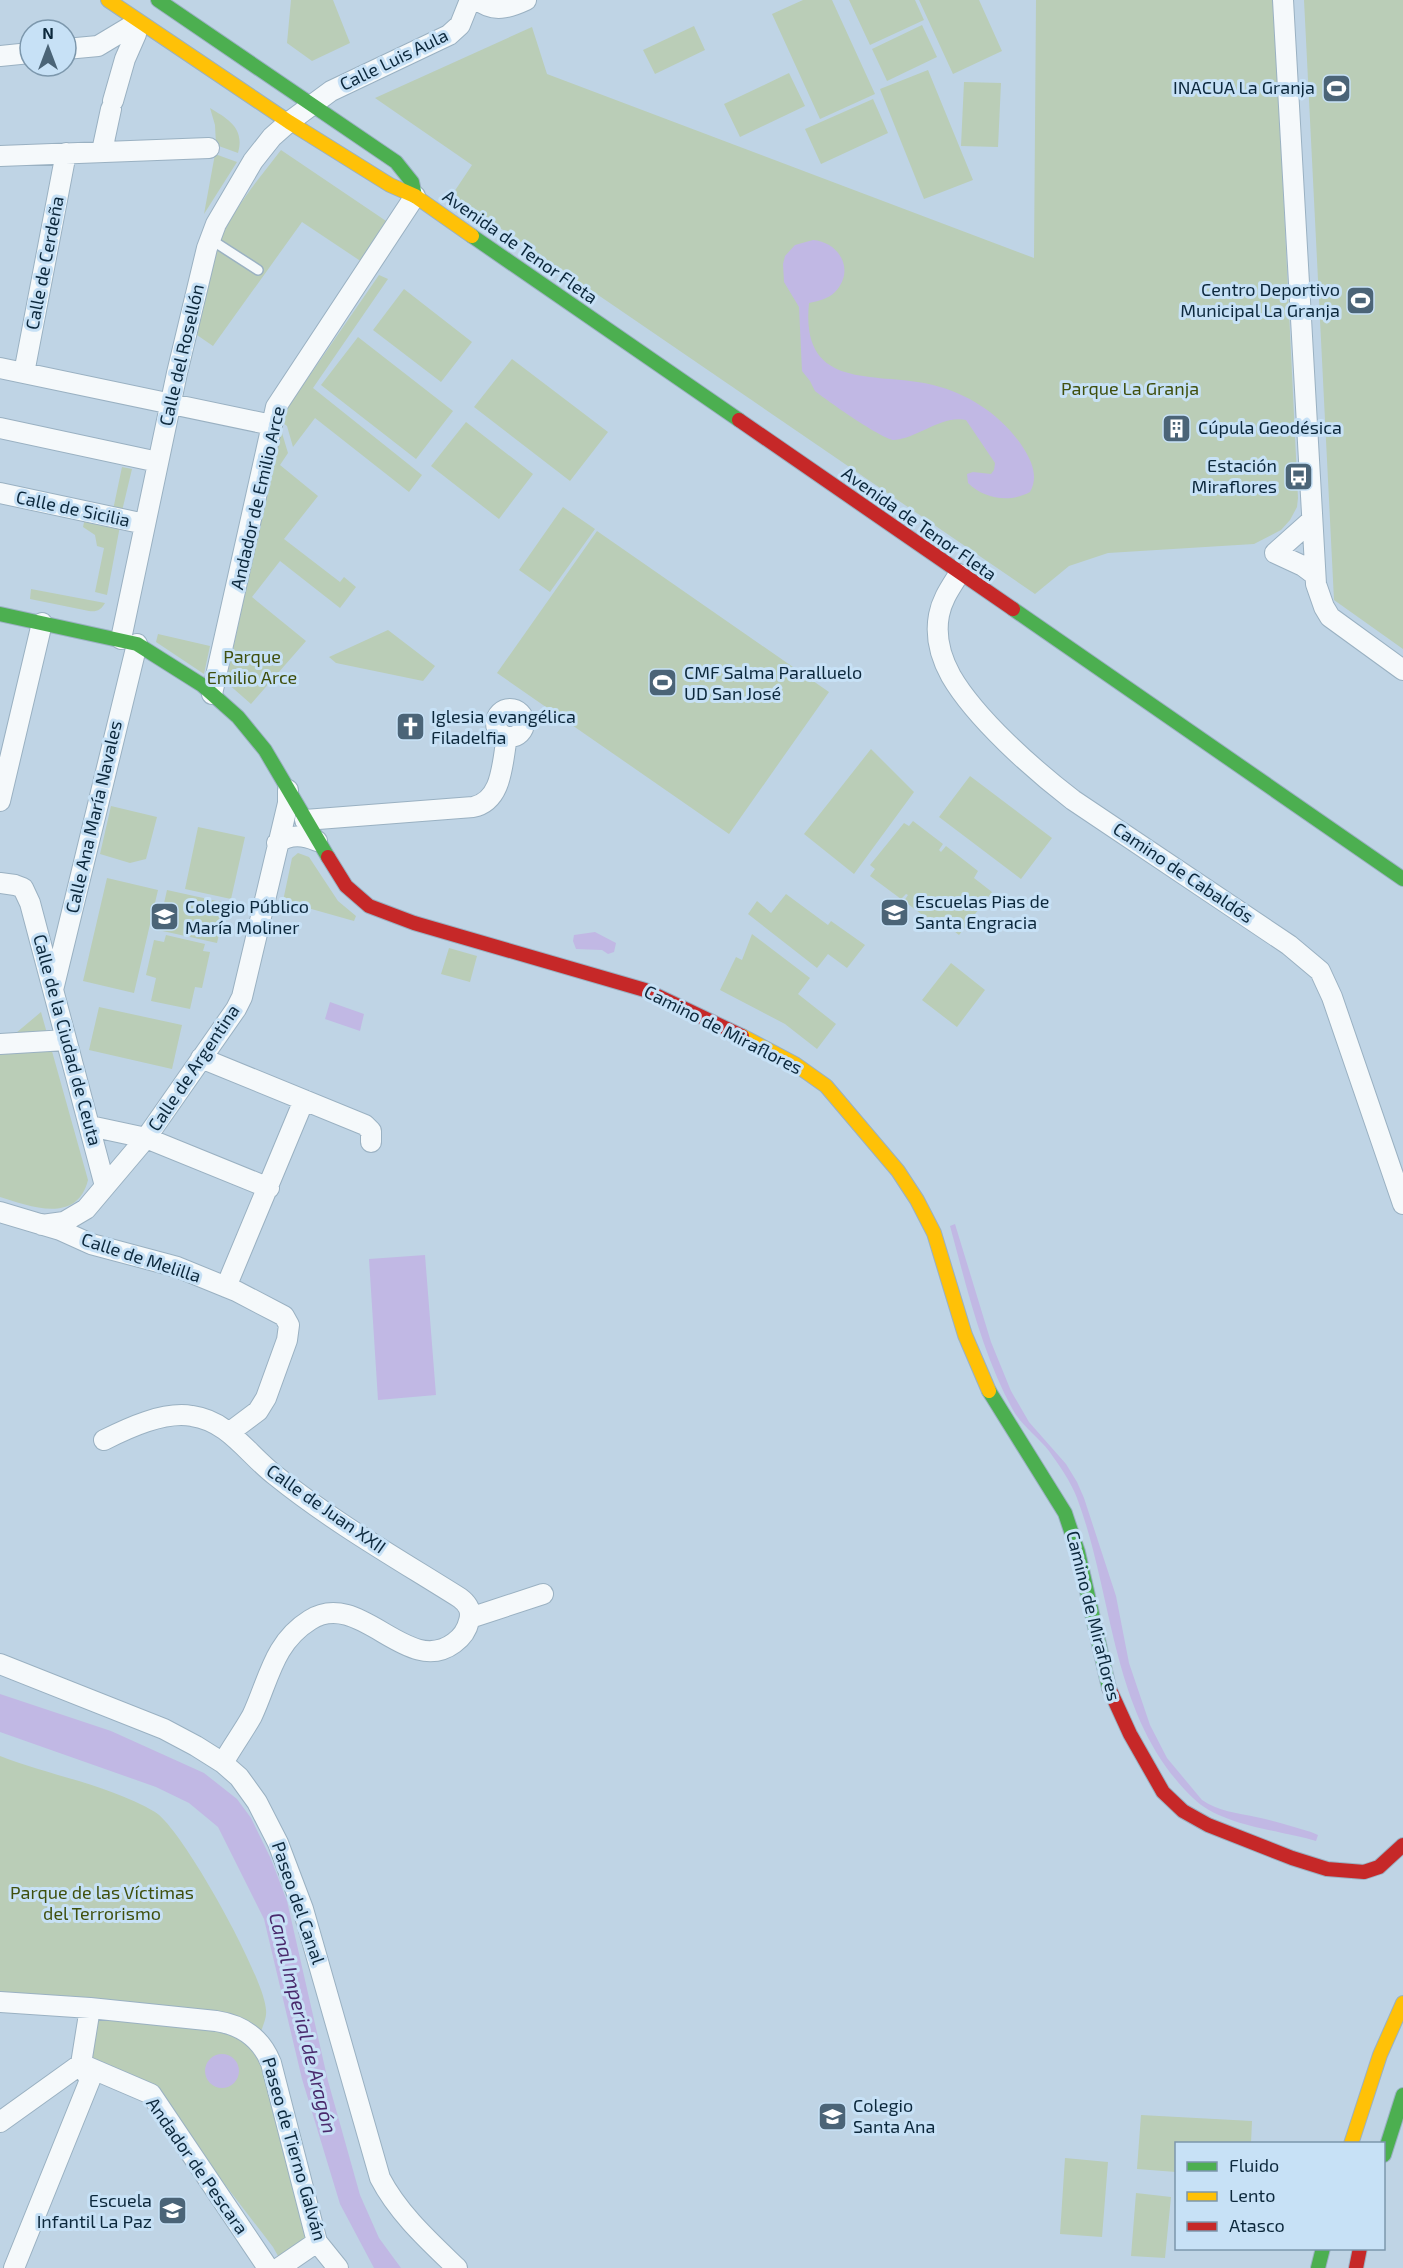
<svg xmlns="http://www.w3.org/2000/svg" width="1403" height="2268" viewBox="0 0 1403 2268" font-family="'Exo 2',sans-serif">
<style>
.green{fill:#bacdb7}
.water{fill:#c1b8e4}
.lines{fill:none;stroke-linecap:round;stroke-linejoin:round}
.lane-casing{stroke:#9ab1c2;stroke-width:12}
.street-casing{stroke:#9ab1c2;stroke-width:22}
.fast-casing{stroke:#9ab1c2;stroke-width:16}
.slow-casing{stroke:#9ab1c2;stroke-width:16}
.jam-casing{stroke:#9ab1c2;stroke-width:16}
.lane{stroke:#f5f9fb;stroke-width:9}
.street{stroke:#f5f9fb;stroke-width:20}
.fast{stroke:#4caf50;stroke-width:14}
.slow{stroke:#ffc107;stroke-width:14}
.jam{stroke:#c62828;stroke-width:14}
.labels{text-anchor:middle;stroke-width:6;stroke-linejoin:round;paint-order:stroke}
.street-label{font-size:18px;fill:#0c283c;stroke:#c7e1f6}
.poi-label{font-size:18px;fill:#0c283c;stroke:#c7e1f6;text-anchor:start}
.park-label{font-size:18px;fill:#3f4f0d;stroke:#c7e1f6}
.water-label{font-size:20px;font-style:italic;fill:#49296c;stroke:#c7e1f6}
</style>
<rect width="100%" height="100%" fill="#bfd4e5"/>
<path class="green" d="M291,0h42l17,43 -38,18 -25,-18z
M803,0h29l43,94 -55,25 -48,-105z
M849,0h66l9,20 -54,25z
M919,0h60l23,51 -49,23z
M1036,0h238l24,498 -1,9 -7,13 -9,10 -27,14 -146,9 -39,13 -34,28 -583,-399 20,-30 -97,-67 157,-71 15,47 487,184z
M1304,0h99v649l-69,-49z
M922,25l15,32 -50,24 -15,-32z
M694,26l11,24 -50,24 -12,-24z
M928,70l45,110 -49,19 -44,-110z
M789,73l16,33 -65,31 -16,-33z
M964,82l37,1 -3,64 -37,-1z
M873,99l15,34 -67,31 -16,-35z
M210,108c18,11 35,20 28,45l-22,-8 -1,-20z
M281,150l111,75 -27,39 -63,-42 -89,124 -16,-11c6,-29 10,-60 20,-87 13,-36 41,-68 64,-98z
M215,154l22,8 -33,52z
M379,275l9,4 -75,109 109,87 -13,17 -94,-74 -22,29 -6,-21 -4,-3v-9z
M404,289l68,53 -31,40 -68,-52z
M358,337l95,74 -37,48 -95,-74z
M512,359l96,73 -38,49 -96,-74z
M466,422l67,52 -34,45 -68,-53z
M282,433l6,20 -8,12 38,31 -34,43 56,43 4,-5 12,10 -16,21 -60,-47 -28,36 54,44 -55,63 -25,-22 52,-242z
M122,467l10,2 -10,42 -9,-1z
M563,507l32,22 -45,63 -31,-22z
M85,518l35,8 -13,69 -12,-3 9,-44 -7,-2 -2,-11 -12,-8z
M597,531l232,161 -100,142 -232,-161z
M31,589l74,14c-4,7 -8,9 -16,8l-59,-12z
M388,630l47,36 -12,15 -87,-18 -7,-6z
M158,634l52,12 -6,28 -48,-32z
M871,749l43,43 -60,82 -50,-40z
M970,776l82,62 -31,41 -82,-62z
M111,806l46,11 -11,42 -16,4 -30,-9z
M913,821l30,23 -4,6 2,2 5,-6 32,25 -4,7 18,14 -33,43 -18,-14 -4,5 -33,-25 4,-6 -2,-1 -5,5 -31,-23 5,-7 -5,-4 34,-42 5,3z
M198,827l47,10 -14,62 -46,-10z
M298,853l11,4 29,44 18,15 -2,5 -71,-20 9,-43z
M107,878l51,12 -24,103 -51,-12z
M167,890l59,13 -9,40 -59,-13z
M786,894l42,31 3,-4 34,24 -18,23 -19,-14 -11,14 -69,-54 9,-13 14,12z
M752,934l58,44 -12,16 38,30 -19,25 -32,-25 -65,-34 16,-33 6,3z
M166,935l39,9 -2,7 7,1 -8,36 -7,-1 -5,22 -39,-8 5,-23 -10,-3 8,-35 10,2z
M449,948l28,8 -7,26 -29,-8z
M951,963l34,27 -28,37 -35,-27z
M99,1007l83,18 -10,44 -83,-19z
M41,1012l47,168c-11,45 -59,26 -88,17v-159h10z
M0,1756c51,20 107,28 155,56 27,16 110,166 111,198 1,7 -3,15 -5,22l-261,-37z
M97,2008l156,28 64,206 -34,23 -10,-18 -120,-156 -67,-29z
M1141,2115l111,6 -1,22 -75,1v28l-39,-3z
M1065,2158l43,4 -6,75 -42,-3z
M1136,2193l35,4 -6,61 -34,-2z"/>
<path class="water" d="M813,240c26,2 43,30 22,52 -7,7 -17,9 -26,11 -9,90 67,68 124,82 37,9 71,32 91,64 9,14 14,29 6,43 -20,11 -46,7 -62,-9l-1,-9 6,-2 18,2 3,-4 1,-7 -29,-43c-25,-5 -47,18 -72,20 -11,0 -68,-40 -79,-49l-5,-10 -8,-10 -3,-64 -15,-25 -1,-18 2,-8 10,-11z
M595,932l21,11 -2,9 -6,2 -6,-4 -26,-1 -3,-8 1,-6z
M330,1002l34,12 -4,17 -35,-12z
M955,1224l36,118 20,49 18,31 37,42 11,18 7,16 32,98 13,67 21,62 17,33 35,42c16,11 35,13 54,17 19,4 37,10 55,15l7,3 -2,6c-37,-11 -95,-15 -123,-43 -83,-80 -78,-199 -116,-300 -6,-16 -18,-33 -28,-47 -11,-14 -27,-25 -36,-41 -31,-56 -46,-122 -63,-184z
M425,1255l11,140 -58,5 -9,-141z
M0,1694l111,37 93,42 33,26 14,19 20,41 16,42 41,180 32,114 19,43 22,30h-27l-34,-64 -38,-125 -38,-160 -46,-92 -29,-24 -33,-16 -156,-55z
M205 2071a17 17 0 1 1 34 0a17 17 0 1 1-34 0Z"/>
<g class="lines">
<defs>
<path id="lane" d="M210,239l48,31"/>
<path id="street" d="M478,0c15,13 31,8 48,0
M1283,0l33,584 8,23 6,10 73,53
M66,49l32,-3 30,-18
M0,56l30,-3
M113,101l12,-42 11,-25
M102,151l9,-42
M0,156l209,-8
M0,368l272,57
M24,373l42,-220
M0,428l158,34
M0,493l145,31
M1312,520l-37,33 28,13 12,9
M959,574c-8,13 -17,25 -20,41 -4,21 2,43 12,61 25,43 83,94 122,124l216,145 31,26 12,26 71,207
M121,639l56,-266 30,-125 9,-24 37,-63 19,-24 17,-15 42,-31 118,-56 11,-10 10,-25
M212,694l64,-287 139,-211
M496 723a14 14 0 1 1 28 0a14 14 0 1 1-28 0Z
M0,801l42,-178
M305,820l168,-13c30,-6 29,-45 34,-70
M277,843c12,-9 27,-8 40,-2
M0,883l15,2 8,3 7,15 75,283
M53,990l84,-346
M0,1044l66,-4
M201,1058l164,67 6,6v11
M90,1126l56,12 123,50
M0,1212l60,18 31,14 86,23 59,24 48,25 5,9 -2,15 -21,58 -8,13 -28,21
M42,1225l22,-3 22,-13 60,-71 90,-129 6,-12 46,-194v-13
M226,1287l78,-187
M104,1440c24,-12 60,-29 88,-24 37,5 56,39 84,60 57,46 122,83 184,122 8,6 12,13 9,23 -2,9 -8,17 -15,22 -47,35 -94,-55 -144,-23 -37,23 -41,60 -58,96 -9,16 -20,31 -29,47
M470,1618l73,-24
M0,1664l164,65 32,17 27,17 16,14 18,25 21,41 25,66 77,269c18,35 49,63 77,90
M0,2002l90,6 126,13c26,4 45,17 55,42l46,179 21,26
M81,2064l70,30 117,174
M0,2122l81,-58 9,-56
M14,2268l76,-188 -9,-16
M279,2268l38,-26"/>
<path id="fast" d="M158,0l238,162 16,20 3,14
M472,236l267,184
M1013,609l390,270
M0,614l137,30 65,41 36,32 27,33 63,107
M989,1391l76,122 13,39 31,136
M1384,2155l19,-60
M1318,2268l5,-20"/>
<path id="slow" d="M108,0l181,122 101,63 25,11 57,40
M742,1036l53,28 31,22 72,85 19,29 17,33 31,102 24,56
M1351,2144l29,-89 23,-52"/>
<path id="jam" d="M739,420l274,189
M328,857l18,29 23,20 45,17 231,67 97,46
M1109,1688l21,46 33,58 20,19 25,14 84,33 35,11 37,3 15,-5 24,-22
M1356,2268l4,-20"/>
</defs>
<use href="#lane" class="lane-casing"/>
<use href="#street" class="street-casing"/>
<use href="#fast" class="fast-casing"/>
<use href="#slow" class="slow-casing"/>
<use href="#jam" class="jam-casing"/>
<use href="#lane" class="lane"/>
<use href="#street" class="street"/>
<use href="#fast" class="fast"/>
<use href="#slow" class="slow"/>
<use href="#jam" class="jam"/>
</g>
<defs>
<symbol id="stadium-square" viewBox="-11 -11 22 22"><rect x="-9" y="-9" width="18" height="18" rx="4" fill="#4b6477" stroke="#c7e1f6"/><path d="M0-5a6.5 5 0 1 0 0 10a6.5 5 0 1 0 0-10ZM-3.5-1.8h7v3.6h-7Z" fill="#fff"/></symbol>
<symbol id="building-square" viewBox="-11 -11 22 22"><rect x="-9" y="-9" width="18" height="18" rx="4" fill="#4b6477" stroke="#c7e1f6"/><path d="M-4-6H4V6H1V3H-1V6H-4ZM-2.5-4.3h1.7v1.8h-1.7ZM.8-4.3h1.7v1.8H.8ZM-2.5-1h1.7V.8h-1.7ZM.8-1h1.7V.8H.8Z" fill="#fff"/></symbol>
<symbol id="bus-square" viewBox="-11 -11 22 22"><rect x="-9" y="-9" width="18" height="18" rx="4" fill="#4b6477" stroke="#c7e1f6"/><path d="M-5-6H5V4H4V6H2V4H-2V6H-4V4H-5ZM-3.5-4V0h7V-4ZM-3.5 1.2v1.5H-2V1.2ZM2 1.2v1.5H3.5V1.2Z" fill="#fff"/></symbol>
<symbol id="church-square" viewBox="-11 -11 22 22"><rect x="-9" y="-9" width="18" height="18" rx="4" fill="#4b6477" stroke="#c7e1f6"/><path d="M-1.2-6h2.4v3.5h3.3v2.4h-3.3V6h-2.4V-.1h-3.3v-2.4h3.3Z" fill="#fff"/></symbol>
<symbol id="school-square" viewBox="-11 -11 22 22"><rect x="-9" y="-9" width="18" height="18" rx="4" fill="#4b6477" stroke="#c7e1f6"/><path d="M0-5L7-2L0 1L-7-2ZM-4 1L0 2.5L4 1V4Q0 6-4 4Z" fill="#fff"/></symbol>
</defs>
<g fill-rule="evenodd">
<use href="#stadium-square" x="1320" y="72" width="33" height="33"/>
<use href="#stadium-square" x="1344" y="284" width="33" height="33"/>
<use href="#building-square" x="1160" y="412" width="33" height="33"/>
<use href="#bus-square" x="1282" y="460" width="33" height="33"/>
<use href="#stadium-square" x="646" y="666" width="33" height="33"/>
<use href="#church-square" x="394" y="710" width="33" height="33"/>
<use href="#school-square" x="878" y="896" width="33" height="33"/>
<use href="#school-square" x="148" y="900" width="33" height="33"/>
<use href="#school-square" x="816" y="2100" width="33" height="33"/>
<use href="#school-square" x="156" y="2194" width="33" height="33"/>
</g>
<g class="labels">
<g class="street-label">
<text transform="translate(394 60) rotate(-26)" y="6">Calle Luis Aula</text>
<text transform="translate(520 247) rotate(35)" y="6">Avenida de Tenor Fleta</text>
<text transform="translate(45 263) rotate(-79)" y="6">Calle de Cerdeña</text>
<text transform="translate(182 355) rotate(-77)" y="6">Calle del Rosellón</text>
<text transform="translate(258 498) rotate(-77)" y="6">Andador de Emilio Arce</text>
<text transform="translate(73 509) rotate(12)" y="6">Calle de Sicilia</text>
<text transform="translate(919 524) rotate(35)" y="6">Avenida de Tenor Fleta</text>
<text transform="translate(94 817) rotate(-77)" y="6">Calle Ana María Navales</text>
<text transform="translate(1183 873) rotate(34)" y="6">Camino de Cabaldós</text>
<text transform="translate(723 1030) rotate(27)" y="6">Camino de Miraflores</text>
<text transform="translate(67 1040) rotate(75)" y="6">Calle de la Ciudad de Ceuta</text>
<text transform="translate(194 1068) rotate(-56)" y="6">Calle de Argentina</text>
<text transform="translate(141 1258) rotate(18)" y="6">Calle de Melilla</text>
<text transform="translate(326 1509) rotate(35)" y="6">Calle de Juan XXII</text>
<text transform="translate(1093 1616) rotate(76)" y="6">Camino de Miraflores</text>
<text transform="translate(298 1903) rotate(71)" y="6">Paseo del Canal</text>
<text transform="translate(294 2149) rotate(74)" y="6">Paseo de Tierno Galván</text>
<text transform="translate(197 2166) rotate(55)" y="6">Andador de Pescara</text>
</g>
<g class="poi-label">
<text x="1315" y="94" text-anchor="end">INACUA La Granja</text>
<text x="1340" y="296" text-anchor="end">Centro Deportivo<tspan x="1340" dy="21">Municipal La Granja</tspan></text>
<text x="1198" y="434">Cúpula Geodésica</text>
<text x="1277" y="472" text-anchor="end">Estación<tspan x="1277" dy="21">Miraflores</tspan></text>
<text x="684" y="679">CMF Salma Paralluelo<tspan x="684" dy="21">UD San José</tspan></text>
<text x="431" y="723">Iglesia evangélica<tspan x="431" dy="21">Filadelfia</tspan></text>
<text x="915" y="908">Escuelas Pias de<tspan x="915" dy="21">Santa Engracia</tspan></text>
<text x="185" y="913">Colegio Público<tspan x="185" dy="21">María Moliner</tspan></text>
<text x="853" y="2112">Colegio<tspan x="853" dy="21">Santa Ana</tspan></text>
<text x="152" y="2207" text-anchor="end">Escuela<tspan x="152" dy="21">Infantil La Paz</tspan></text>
</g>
<g class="park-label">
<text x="1130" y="395">Parque La Granja</text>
<text x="252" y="663">Parque<tspan x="252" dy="21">Emilio Arce</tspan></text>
<text x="102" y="1899">Parque de las Víctimas<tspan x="102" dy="21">del Terrorismo</tspan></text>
</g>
<g class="water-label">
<text transform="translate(303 2023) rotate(76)" y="7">Canal Imperial de Aragón</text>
</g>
</g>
<rect x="1175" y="2142" width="210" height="108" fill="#c7e1f6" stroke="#7c97ac" stroke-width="1.5"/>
<rect x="1187" y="2162" width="30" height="9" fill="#4caf50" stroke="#7c97ac" stroke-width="1.5"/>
<text x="1229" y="2172" font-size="18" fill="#0c283c">Fluido</text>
<rect x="1187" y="2192" width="30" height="9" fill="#ffc107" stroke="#7c97ac" stroke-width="1.5"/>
<text x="1229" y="2202" font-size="18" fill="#0c283c">Lento</text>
<rect x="1187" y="2222" width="30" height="9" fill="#c62828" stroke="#7c97ac" stroke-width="1.5"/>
<text x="1229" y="2232" font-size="18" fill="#0c283c">Atasco</text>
<g transform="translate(48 48)"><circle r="28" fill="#c7e1f6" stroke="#7c97ac" stroke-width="1.5"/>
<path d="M0-4.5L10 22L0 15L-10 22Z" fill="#4b6477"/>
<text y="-9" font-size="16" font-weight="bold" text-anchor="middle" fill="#0c283c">N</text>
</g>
</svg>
